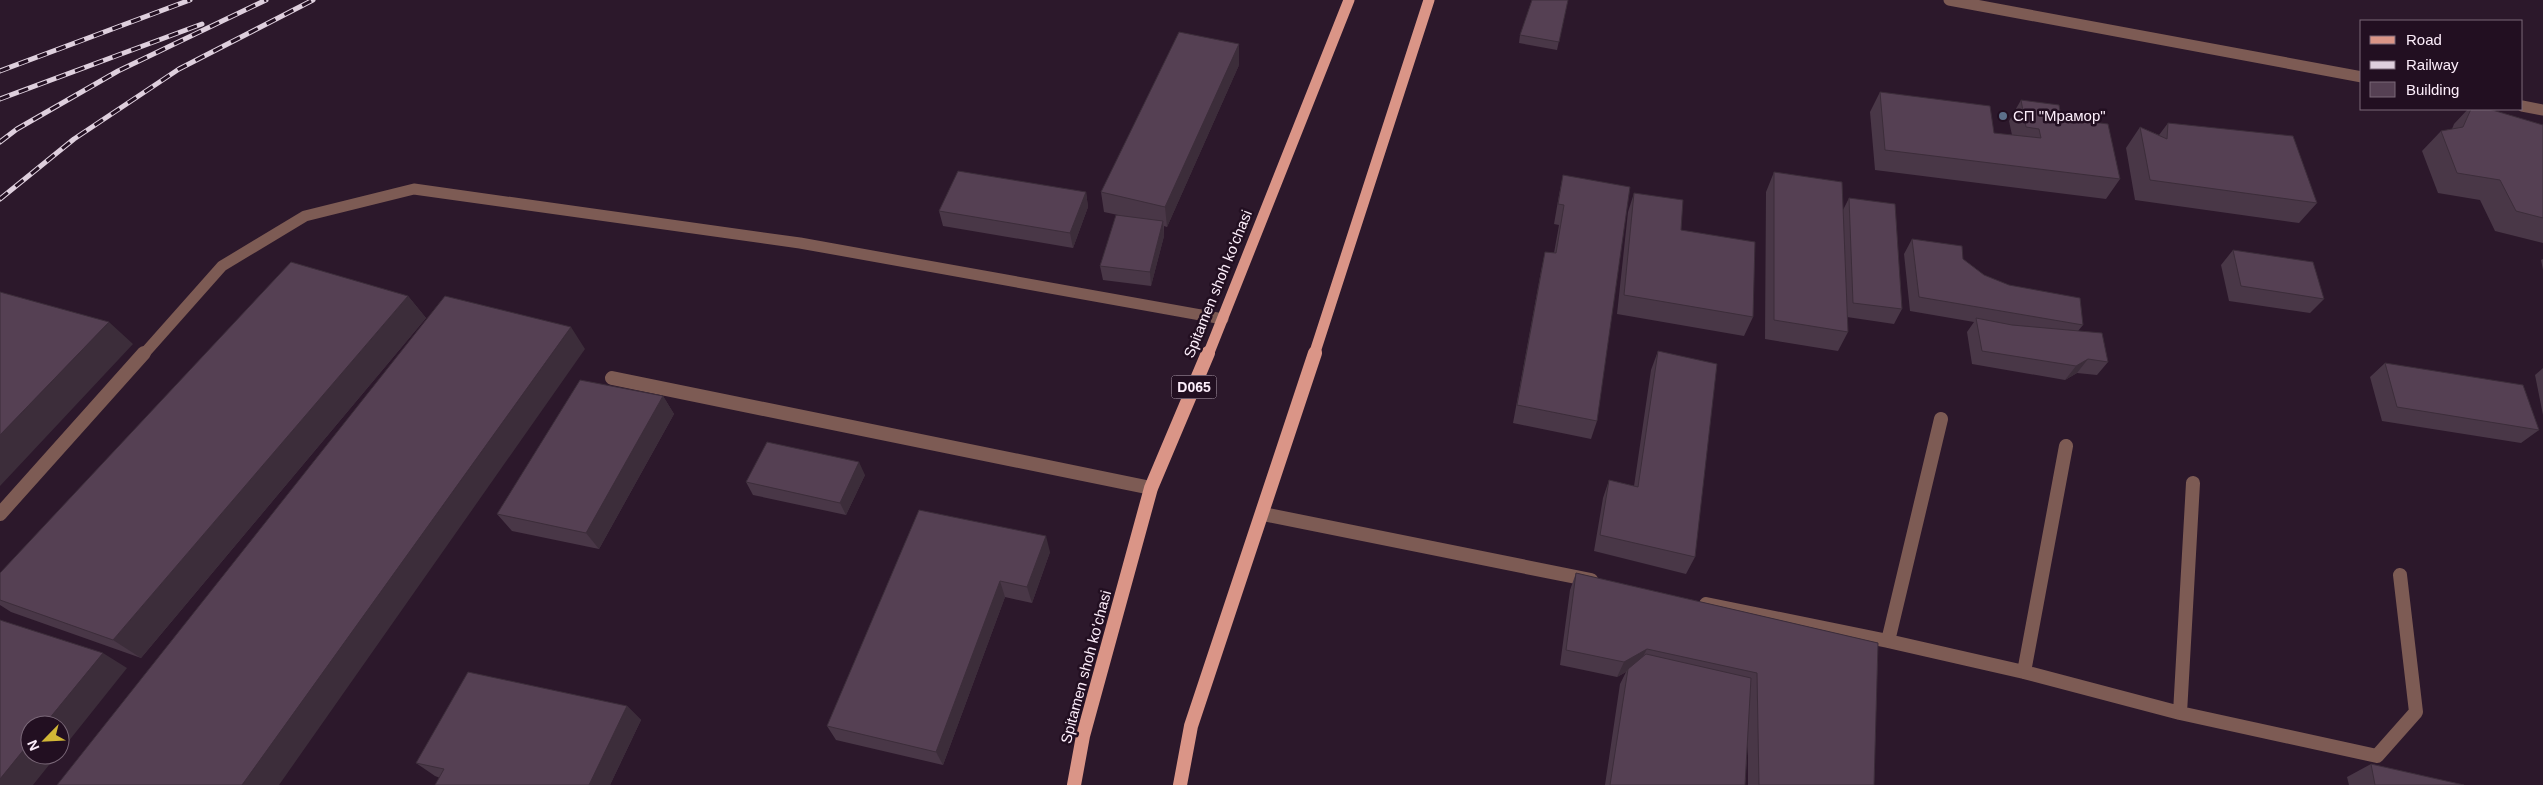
<svg xmlns="http://www.w3.org/2000/svg" width="2543" height="785" viewBox="0 0 2543 785" font-family="Helvetica,sans-serif">
<style>
.lines{fill:none;stroke-linecap:round;stroke-linejoin:round}
.service-far1{stroke:#7d5b54;stroke-width:11}
.service{stroke:#7d5b54;stroke-width:14}
.minor{stroke:#7d5b54;stroke-width:11}
.primary-far1{stroke:#da9587;stroke-width:11}
.primary{stroke:#da9587;stroke-width:14}
.rail-casing{stroke:#decfdd;stroke-width:5}
.rail{stroke:#220f21;stroke-width:3;stroke-dasharray:10;stroke-linecap:butt}
.wall{fill:#493747}
.shaded-wall{fill:#3c2d3a}
.building{fill:#554053;stroke:#3c2d3a}
.service-dot{fill:#5c6f8a;stroke:#220f21;stroke-width:2}
.labels{text-anchor:middle;stroke-width:5;stroke-linejoin:round;paint-order:stroke}
.shield{fill:#220f21;stroke:#bbabba;stroke-width:1}
.shield-label{font-size:14px;font-weight:bold;fill:#fdeefb}
.poi-label{font-size:15px;fill:#fdeefb;stroke:#220f21;text-anchor:start}
.street-label{font-size:15px;fill:#fdeefb;stroke:#220f21}
</style>
<rect width="100%" height="100%" fill="#2c182b"/>
<g class="lines">
<path class="service-far1" d="M143,355l79,-89 83,-50 109,-27 386,54 423,76"/>
<path class="service" d="M612,378l539,110
M0,514l144,-161
M1263,514l328,66
M1706,604l182,37 136,31 156,41 197,43 39,-44 -16,-137
M1888,641l53,-222
M2024,672l42,-226
M2180,713l13,-230"/>
<path class="minor" d="M1949,0l413,77
M2522,106l21,4"/>
<path class="primary-far1" d="M1208,355l141,-355
M1314,355l115,-355"/>
<path class="primary" d="M1074,785l9,-49 68,-248 57,-135
M1180,785l11,-59 124,-373"/>
<defs>
<path id="rail" d="M0,71l190,-71
M0,99l202,-75
M0,142l17,-13 101,-58 148,-71
M0,199l74,-60 105,-70 134,-69"/>
</defs>
<use href="#rail" class="rail-casing"/>
<use href="#rail" class="rail"/>
</g>
<path class="wall" d="M1568,0l-11,50 -38,-7 1,-8z
M1239,65l-72,162 -3,-1v10l-13,50 -48,-6 -3,-14 18,-51 -14,-3 -3,-20z
M1880,92l114,41 18,2 -3,-14 12,-21 40,18 59,61 -14,20 -231,-29 -5,-58z
M2468,109h21l54,16v118l-48,-12 -15,-31 -42,-7 -16,-42 19,-20 11,-2 2,-5z
M2168,123l149,80 -18,20 -164,-23 -9,-52 14,-21 19,8z
M1774,172l69,38 6,-12 53,111 -8,15 -47,-7 1,15 -10,19 -73,-12 1,-147z
M1563,175l34,246 -6,18 -78,-16 28,-152 4,-19 9,1 5,-28 -5,-1 5,-29z
M1086,192l2,15 -15,41 -130,-22 -4,-15z
M1634,193l47,37 72,87 -9,19 -127,-22 11,-102z
M1912,239l51,20 21,16 99,50 -5,6 30,31 -11,13 -20,-2 -12,7 -93,-16 -5,-32 7,-10 -64,-11 -6,-57z
M2233,250l91,49 -14,14 -81,-12 -8,-36z
M2543,259v11l-2,-10z
M408,296l18,22 -285,340 -130,-46 -11,-7v-32z
M1658,351l37,206 -9,17 -92,-23 9,-53 6,-18 25,6 17,-116z
M2385,363l154,67 -18,13 -139,-22 -12,-44z
M2543,368v47l-8,-40z
M663,396l11,18 -75,135 -87,-18 -15,-17z
M865,475l-19,40 -93,-20 -7,-13z
M919,510l131,42 -18,51 -27,-6 -62,168 -107,-25 -9,-14z
M1576,573l302,70 -4,142h-126v-43l-3,43h-140l15,-101 6,-12 -9,5 -57,-12 10,-75z
M627,706l14,14 -31,65h-175l5,-7 -5,-2 -19,-13z
M2371,764l93,21h-115l-2,-8z"/>
<path class="shaded-wall" d="M1239,44v21l-72,162 -2,-20z
M1086,192l2,15 -15,41 -3,-15z
M1163,221l1,15 -13,50 -1,-14z
M408,296l18,22 -285,340 -28,-18z
M109,322l24,22 -133,142v-51z
M571,327l14,22 -306,436h-37z
M2088,359l-11,14 -12,7 11,-14z
M663,396l11,18 -75,135 -13,-16z
M859,462l6,13 -19,40 -6,-12z
M1046,536l4,16 -18,51 -5,-16z
M1000,581l5,16 -62,168 -7,-13z
M1647,649l-8,15 -11,5 -2,3 -9,5 7,-15z
M103,653l24,15 -67,84v-27h-16z
M627,706l14,14 -31,65h-21z
M30,742v13h27l-24,30h-33v-6z"/>
<path class="building" d="M1532,0h36l-9,42 -39,-7z
M1179,32l60,12 -74,163 -64,-15z
M1880,92l110,14 4,27 47,5 -2,-9 -13,-2 -5,-27 38,5 2,13 47,6 12,55 -235,-29z
M2471,109h18l54,16v93l-27,-7 -16,-31 -43,-7 -16,-42 22,-4z
M2168,123l125,13 24,67 -167,-23 -10,-53 27,12z
M958,171l128,21 -16,41 -131,-22z
M1774,172l68,10 6,150 -74,-12z
M1563,175l67,12 -33,234 -80,-16 28,-153 11,1 8,-48 -6,-1z
M1634,193l49,7 -2,30 74,12 -2,75 -129,-22z
M1849,198l46,6 7,105 -49,-6z
M1116,215l47,6 -13,51 -50,-6z
M1912,239l50,7 1,13 21,16 25,10 71,13 3,27 -164,-28z
M2233,250l80,12 11,37 -83,-13z
M291,262l117,34 -295,344 -113,-40v-27z
M0,292l109,30 -109,113z
M445,296l126,31 -329,458h-185z
M1976,318l36,7 90,8 6,29 -20,-3 -12,7 -94,-15z
M1658,351l59,13 -22,193 -95,-22 9,-55 29,7z
M2385,363l138,22 16,45 -142,-23z
M580,380l83,16 -77,137 -89,-19z
M767,442l92,20 -19,41 -94,-21z
M919,510l127,26 -19,51 -27,-6 -64,171 -109,-26z
M1576,573l302,70 -4,142h-115l-2,-112 -110,-24 -23,13 -58,-12z
M0,620l103,33 -59,72h-14v17l-30,37z
M1646,654l105,24 -6,107h-135l18,-116z
M468,672l159,34 -38,79h-154l9,-16 -28,-6z
M2371,764l93,21h-89z"/>
<circle class="service-dot" cx="2003" cy="116" r="5"/>
<g class="labels">
<rect class="shield" x="1171.5" y="375.5" width="45" height="23" rx="4"/>
<g class="shield-label">
<text x="1194" y="392">D065</text>
</g>
<g class="poi-label">
<text x="2013" y="121">СП "Мрамор"</text>
</g>
<g class="street-label">
<text transform="translate(1218 284) rotate(-68)" y="5">Spitamen shoh ko'chasi</text>
<text transform="translate(1086 667) rotate(-75)" y="5">Spitamen shoh ko'chasi</text>
</g>
</g>
<rect x="2360" y="20" width="162" height="90" fill="#220f21" stroke="#7a6878"/>
<rect x="2370" y="36" width="25" height="8" fill="#da9587" stroke="#7a6878"/>
<text x="2406" y="45" font-size="15" fill="#fdeefb">Road</text>
<rect x="2370" y="61" width="25" height="8" fill="#decfdd" stroke="#7a6878"/>
<text x="2406" y="70" font-size="15" fill="#fdeefb">Railway</text>
<rect x="2370" y="82" width="25" height="15" fill="#554053" stroke="#7a6878"/>
<text x="2406" y="95" font-size="15" fill="#fdeefb">Building</text>
<g transform="translate(45 740) rotate(246)"><circle r="24" fill="#220f21" stroke="#7a6878"/>
<path d="M0-4L9 19L0 12L-9 19Z" fill="#d2b736"/>
<text y="-8" font-size="14" font-weight="bold" text-anchor="middle" fill="#fdeefb">N</text>
</g>
</svg>
